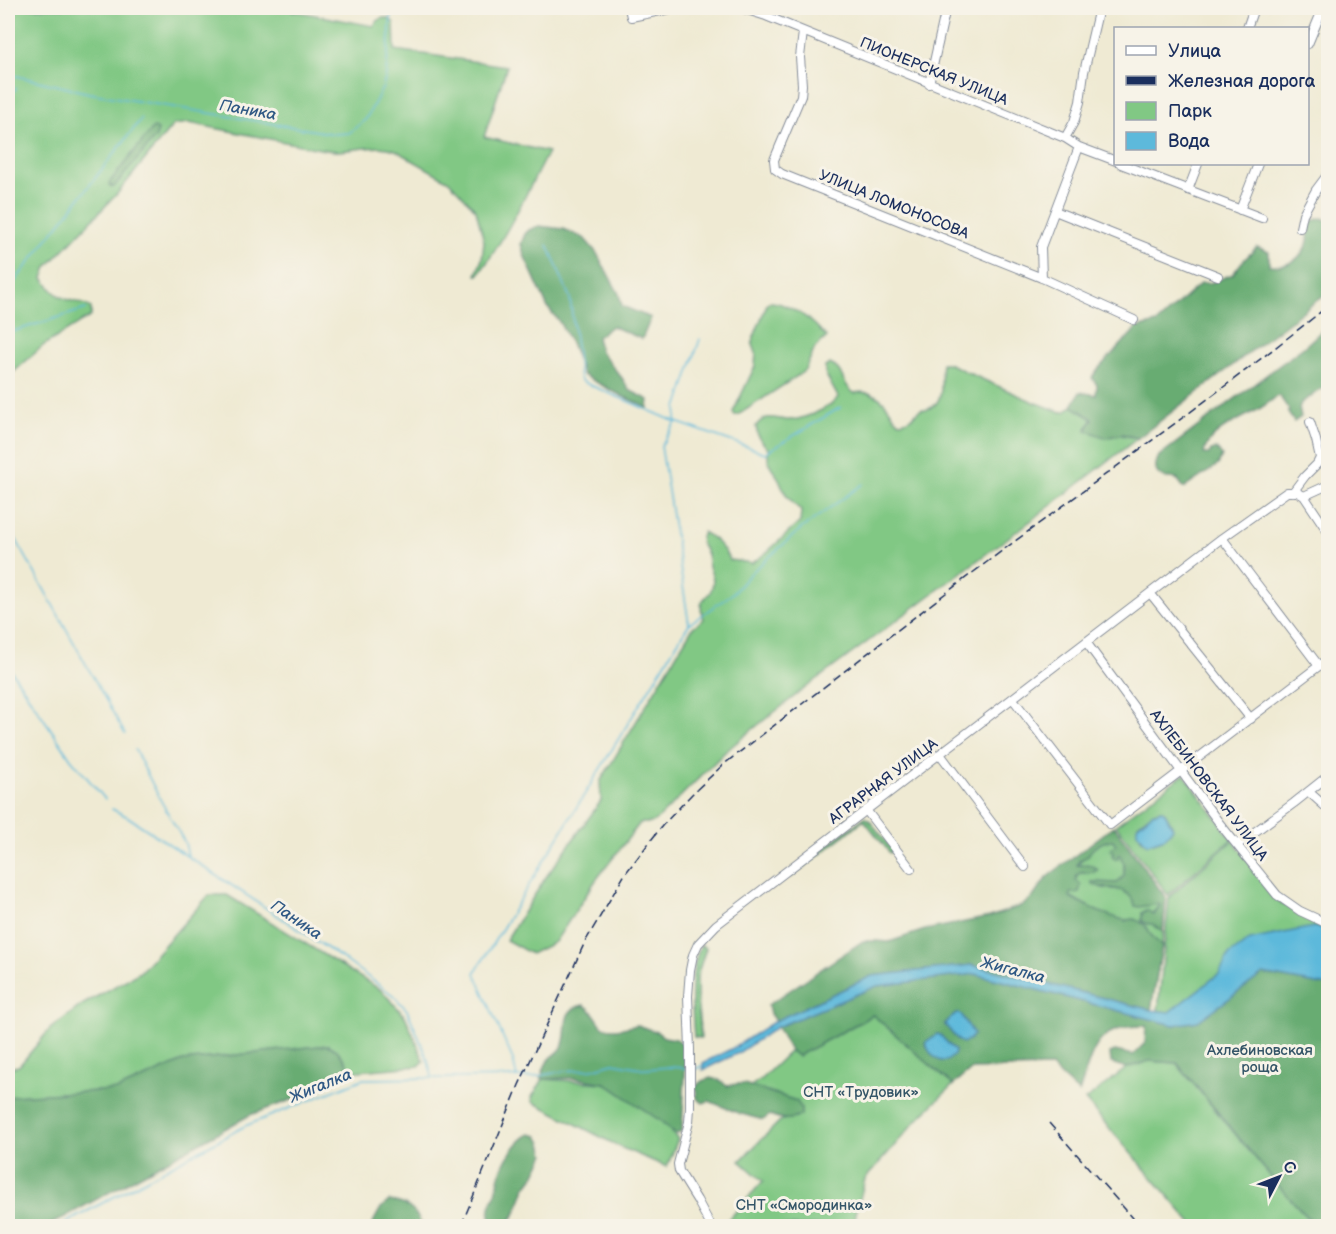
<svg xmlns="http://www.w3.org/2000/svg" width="1336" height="1234" viewBox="0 0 1336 1234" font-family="'Balsamiq Sans',sans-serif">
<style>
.green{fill:#81c884;stroke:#4e7c71;stroke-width:1.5;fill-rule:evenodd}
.forest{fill:#68ac72;stroke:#426e68;stroke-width:1.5;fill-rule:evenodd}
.water{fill:#5db9db;stroke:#3c749c;stroke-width:1.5}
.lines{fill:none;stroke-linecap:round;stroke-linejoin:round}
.stream{stroke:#5db9db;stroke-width:1.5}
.street-casing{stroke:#858c98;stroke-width:10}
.street{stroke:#fff;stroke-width:8}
.rail{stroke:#1b2f5e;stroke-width:1.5;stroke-dasharray:9 4.5;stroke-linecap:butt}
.labels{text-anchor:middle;stroke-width:6;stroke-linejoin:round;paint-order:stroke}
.street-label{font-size:15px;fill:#1b2f5e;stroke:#f7f3e8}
.park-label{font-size:15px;fill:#345568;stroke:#f7f3e8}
.water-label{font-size:16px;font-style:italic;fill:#2f5884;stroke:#f7f3e8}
</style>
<rect width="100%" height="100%" fill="#f7f3e8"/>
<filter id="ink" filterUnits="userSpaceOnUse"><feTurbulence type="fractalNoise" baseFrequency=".0167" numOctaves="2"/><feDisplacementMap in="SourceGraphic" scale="12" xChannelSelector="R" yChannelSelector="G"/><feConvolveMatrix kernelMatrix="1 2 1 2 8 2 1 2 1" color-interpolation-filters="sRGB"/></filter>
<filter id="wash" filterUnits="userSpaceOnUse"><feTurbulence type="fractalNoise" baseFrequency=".008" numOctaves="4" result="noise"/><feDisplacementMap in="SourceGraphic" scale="24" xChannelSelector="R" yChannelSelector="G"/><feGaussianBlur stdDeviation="1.35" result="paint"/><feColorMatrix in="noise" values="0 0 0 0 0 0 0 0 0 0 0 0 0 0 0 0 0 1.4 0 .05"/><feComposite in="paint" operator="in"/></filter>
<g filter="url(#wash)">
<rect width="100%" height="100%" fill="#efead3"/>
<path class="green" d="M8,8h271l94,18 8,-8h8l5,5 1,27 112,16 -23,71 64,15c-22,42 -42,86 -70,123h-2l6,-16 2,-18 -8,-31 -27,-29 -46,-26c-13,-14 -47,-5 -64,-4 -7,0 -13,-1 -19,-2l-131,-26 -16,2 -56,69 -70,73 -4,11c6,8 11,16 20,20 10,4 20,4 28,10v8l-47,29 -36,32z
M769,302c13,-1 35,13 44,21 5,4 9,10 14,14l-12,11 -10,22 -6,5 -61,40h-4l-1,-3 22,-46 1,-13 -4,-11 15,-38z
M942,363h6l25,12 61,27 27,10 5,-1 6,-5 21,13 -7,10 52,9 -106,82 -228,169 -46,36 -32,26 -66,66 -9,6h-11l-44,57 -41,62 -24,12 -25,-14 40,-63 55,-76 -1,-19 93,-155 11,-8c-10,-25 9,-18 9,-38 0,-6 -4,-12 -5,-19 0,-1 1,-3 0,-4 -2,-12 -12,-13 -5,-26 12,6 21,17 27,28l22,3 14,-10 34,-31 1,-11 -15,-16 -7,-16 -9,-14 -2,-5v-11l-10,-12 -2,-11c10,-13 18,-7 31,-6 13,1 45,-12 51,-23l-11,-20 -2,-5v-5l5,-3c15,6 10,19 24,29 17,-3 27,3 37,18 3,5 4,8 9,11 3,-1 6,-1 9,-3 5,-2 7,-7 11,-9 8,-3 2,2 10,-2 17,-8 9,-31 12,-45z
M1184,774l48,65 -64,56 -52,-70zM1159,810l5,1 8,14 -1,6c-13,14 -34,20 -33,-7l14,-11z
M865,817l4,3 24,30 -3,3 -26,-33 -73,57 -2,-3z
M1109,840h5l2,5 -4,6 9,4 3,7v14l-6,7 -25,-1 9,6 20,2 7,4 4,5 2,7 24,-2 1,1 -7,10 -7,-5 -4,3 10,11 11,8 -1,15 -11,-12 -4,-8 -11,-7 -2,-1c-19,5 -47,-13 -64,-23v-3l8,-10 -2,-3 1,-5 3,-2h9l-1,-9 -11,1c7,-10 20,-22 32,-25z
M1233,840l48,63 47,22v4l-15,-2 -84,28 -10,19 -50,38 -11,-1 11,-114z
M209,895h18l154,95 24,26 19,45 -5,5 -73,6 1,-8 -10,-14 -9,-5 -145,16 -66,29 -104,6 -5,4v-32l11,-2 31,-37 32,-24 58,-33z
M701,945l5,3 -9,28v24l4,38 -7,-1c-2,-31 -6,-63 7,-92z
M873,1015l80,70 -36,35 -52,59 -10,38 4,9h-136l40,-45 -23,-20 41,-41 15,-2 1,-17 -46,-15 10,-7 29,-28 8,5z
M1149,1061l27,2 106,127 34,36h-122l-109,-126 42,-32z
M543,1079l62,4 57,39 16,17 -11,28 -45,-19 -89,-46 -1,-5z"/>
<path class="forest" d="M155,128l3,2 -2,7 -42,50 -4,-1 -1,-3 43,-54z
M1322,218l6,3v71l-190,146 -16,-4 -16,4 -20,-8 7,-11 -21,-13 8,-14 16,3 1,-10 -5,-7 5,-8 40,-42 20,-5 44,-40h9l23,-9 9,-12 15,-15 12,5v13c5,0 10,1 15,0 16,-4 31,-23 21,-39l6,-5z
M539,226l24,3 21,9 12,14 23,42 3,12 29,12 -9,21 -30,-13 -15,11 3,14 22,27 7,12 20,10 -1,8 -26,-12 -39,-21 -11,-30 -14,-25 -10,-12 -24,-53 -3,-11 4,-10 4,-4z
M1328,325v35l-3,2 3,6v26l-5,-6 -22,15 -2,5 2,9 -7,5 -6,-9 1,-3 -10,-15c-7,5 -13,10 -20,14 -17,10 -53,23 -55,45h5l2,-4 6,-1 5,7 -4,9 -34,23c-1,-1 -5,-7 -6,-8 -5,-3 -10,-1 -15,-3 -10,-4 -8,-13 -4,-21l146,-110z
M1114,826l52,72 -3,34 -11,-8h-5l-5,-3v-8l5,-3 7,5 6,-10 -1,-1 -20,3 -4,-1c-6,-21 -26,-16 -43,-21v-3l25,1 7,-7v-13l-3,-5v-3h-3v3l-3,1 -3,-4 2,-2 -3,-3 1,-3 4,-2 -3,-5c-9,0 -22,7 -25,16l-9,5 -2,4c8,1 15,-2 21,5l-3,2 -15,1 -3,2 -1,5 5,5 -2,7 -3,1h-5l-1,4 27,14 29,10c6,-4 16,0 21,7 2,2 3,6 5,8 3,4 7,7 10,11l-11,63 -179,-45 -100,11 -97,45 -5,-7 -2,-9 95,-64h14l12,1 36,-12 65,-13 33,-12 10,-8 14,-20z
M975,974l199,51 24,-4 65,-47 65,12v240h-12l-34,-36 -105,-127 -28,-2 -22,7 -16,-5 -1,-10 5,-2 18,4 12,-12 1,-17c-52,-1 -53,25 -67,67l-28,-26 -79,2 -19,16 -80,-70 -75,41 -8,-5 -13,-24 100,-41zM958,1013l3,2 9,14 -11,12 -14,-16v-2l11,-9zM937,1034l3,1 15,16 -12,10 -11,-6 -7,-11 1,-2z
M584,1005c8,5 11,10 16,18 6,11 27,4 37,2l20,7 7,5 12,2 7,5 3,13 -4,73 -3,3 -4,1 -13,-12 -57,-39 -30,-5 -32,1 -2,-1c2,-6 3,-13 8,-18 3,-4 11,-8 13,-13 8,-16 -4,-38 22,-42z
M328,1045l9,5 11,14 -2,8 -6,7 -32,15 -58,21 -202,111h-40v-126l5,-4 104,-6 66,-29z
M711,1078l8,2 8,6 10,-2h7l53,17 4,8v6c-10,7 -21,4 -31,0l-7,5 -25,-7 -29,-12 -6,2 -6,-5 -1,-12 6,-5z
M530,1134l8,2 4,7 3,11 -11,22 -9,12 -10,27 -9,9 -8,2c-3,-2 -7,-6 -8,-10 -2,-9 3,-16 6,-23 2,-6 2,-12 4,-18 3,-14 18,-36 30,-41z
M389,1201c18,2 27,9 33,25h-51l10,-18z"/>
<path class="water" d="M1162,810l2,1 9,17 -8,10 -18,6 -10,-12v-6l15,-13z
M1313,927l15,2v57l-65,-12 -65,47 -24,4 -199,-51 -98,12 -100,41 -39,26 -35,17v-7l32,-16 40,-26 97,-45 100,-11 179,45 18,2 50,-38 10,-19 21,-15z
M958,1013l3,2 13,19 -4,5 -7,4 -4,-2 -14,-16v-2l11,-9z
M937,1034l3,1 15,16 -1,4c-2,2 -5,5 -8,6 -10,2 -19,-11 -20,-19z"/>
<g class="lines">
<path class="stream" d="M8,74l81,19 246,41 14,-1 17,-14 17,-32 3,-12 5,-59 4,-8
M8,99l8,-11
M548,245l22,53 10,81 3,3 93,40 89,31 76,-46
M8,290l134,-172
M8,333l78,-24
M8,525l117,209
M689,624l43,-30 19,-21 51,-45 61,-44
M8,666l63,93 34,40
M135,750l26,51 24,42 3,13
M112,809l16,8 214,141 51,37 14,15 20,47 5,19
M695,1069l7,-3
M517,1077l-4,-17 -38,-87 214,-349 -28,-178 15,-24 1,-14 23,-69
M60,1226l185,-100 118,-47 170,-2 31,-6 28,-2 21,-6 34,6 22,-2 17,1"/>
</g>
</g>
<g filter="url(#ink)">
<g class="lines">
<defs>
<path id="street" d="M629,8l2,9 44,-9
M741,8l25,8 299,122 14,9 37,14
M1247,28l7,-20
M803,32l-3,25 2,28 -1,11 -27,64 1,9 7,5 260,104 92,42
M1308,44l15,-36
M929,84l17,-76
M1065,138l9,-16 6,-20 4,-30 15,-64
M1121,164l141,54
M1188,190l10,-26
M1240,210l18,-46
M1055,211l163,65
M1300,228l3,-14 13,-24 12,-16
M1042,278l-1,-31 38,-100
M1293,492l12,-16 12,-12 3,-6 -4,-18 -6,-18
M1304,496l24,36
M1222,538l97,128
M1150,593l101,126
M1086,642l134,182 57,71 23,16 28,13
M1013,699l97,126 218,-166
M940,754l85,113
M1309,792l19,17
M866,810l45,59
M1237,845l57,-42 34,-27
M711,1226l-14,-26 -18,-29 -1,-7 11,-42 1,-14v-59l-2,-53 2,-26 3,-15 5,-11 18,-19 506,-387 65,-46h10l7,4 24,-11"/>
</defs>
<use href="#street" class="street-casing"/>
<use href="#street" class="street"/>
<path class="rail" d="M1049,1123l91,103
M461,1226l58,-141 66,-143 40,-68 37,-48 30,-32 32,-30c88,-67 175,-136 263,-202 114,-85 230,-167 341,-256"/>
</g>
</g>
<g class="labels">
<g class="street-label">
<text transform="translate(934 71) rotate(22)" y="5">ПИОНЕРСКАЯ УЛИЦА</text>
<text transform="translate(894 204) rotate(22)" y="5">УЛИЦА ЛОМОНОСОВА</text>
<text transform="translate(883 781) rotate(-37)" y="5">АГРАРНАЯ УЛИЦА</text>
<text transform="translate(1209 785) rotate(53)" y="5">АХЛЕБИНОВСКАЯ УЛИЦА</text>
</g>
<g class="park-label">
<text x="1260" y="1055">Ахлебиновская<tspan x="1260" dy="17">роща</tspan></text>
<text x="861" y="1097">СНТ «Трудовик»</text>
<text x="804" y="1210">СНТ «Смородинка»</text>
</g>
<g class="water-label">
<text transform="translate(248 109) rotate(10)" y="6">Паника</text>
<text transform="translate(297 919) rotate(34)" y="6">Паника</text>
<text transform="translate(1013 969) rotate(14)" y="6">Жигалка</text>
<text transform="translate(320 1085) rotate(-22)" y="6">Жигалка</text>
</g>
</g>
<rect width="1336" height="1234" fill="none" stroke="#f7f3e8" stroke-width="30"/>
<rect x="1114" y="27" width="195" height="138" fill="#f7f3e8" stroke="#9fa5b1" stroke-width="1.5"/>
<rect x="1126" y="46" width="30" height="9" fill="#ffffff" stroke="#9fa5b1" stroke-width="1.5"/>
<text x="1168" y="57" font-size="18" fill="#1b2f5e">Улица</text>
<rect x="1126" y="76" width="30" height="9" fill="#1b2f5e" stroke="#9fa5b1" stroke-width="1.5"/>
<text x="1168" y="87" font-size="18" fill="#1b2f5e">Железная дорога</text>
<rect x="1126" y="102" width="30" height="18" fill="#81c884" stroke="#9fa5b1" stroke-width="1.5"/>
<text x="1168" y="117" font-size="18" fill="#1b2f5e">Парк</text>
<rect x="1126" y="132" width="30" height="18" fill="#5db9db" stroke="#9fa5b1" stroke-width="1.5"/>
<text x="1168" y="147" font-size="18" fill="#1b2f5e">Вода</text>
<g transform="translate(1279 1177) rotate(48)" stroke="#f7f3e8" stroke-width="4.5" paint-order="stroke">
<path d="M0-4.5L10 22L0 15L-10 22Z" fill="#1b2f5e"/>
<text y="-9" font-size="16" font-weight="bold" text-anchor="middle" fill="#1b2f5e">С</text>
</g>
</svg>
